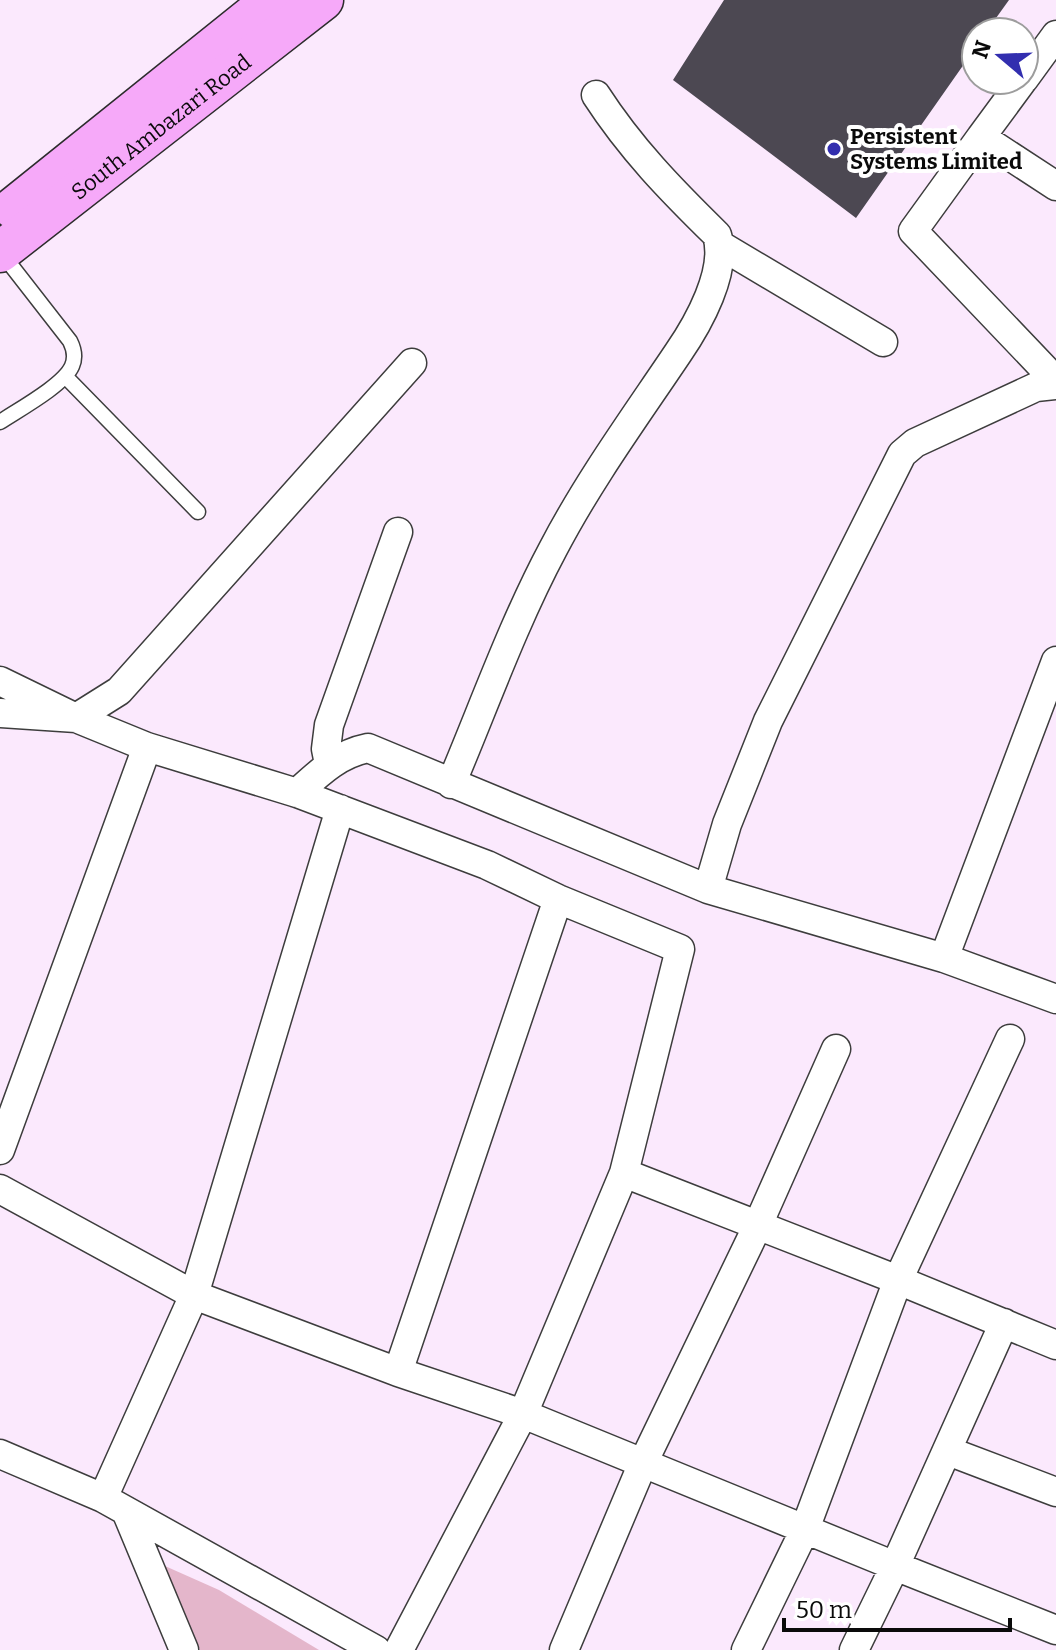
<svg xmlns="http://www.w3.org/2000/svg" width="1056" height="1650" viewBox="0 0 1056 1650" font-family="Bitter,serif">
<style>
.green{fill:#e4b6cb}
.building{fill:#4c4852}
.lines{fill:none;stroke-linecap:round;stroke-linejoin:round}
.service-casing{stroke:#3d3d3d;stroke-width:17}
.minor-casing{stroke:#3d3d3d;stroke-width:31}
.secondary-casing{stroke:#2c2c2c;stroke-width:43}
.service{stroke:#fff;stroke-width:14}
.minor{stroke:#fff;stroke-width:28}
.secondary{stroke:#f6a9f9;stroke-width:40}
.poi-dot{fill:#322eaf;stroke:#fff;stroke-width:3}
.labels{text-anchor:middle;stroke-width:8;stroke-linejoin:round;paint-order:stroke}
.street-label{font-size:22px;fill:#0a0a0a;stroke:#fff}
.poi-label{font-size:22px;font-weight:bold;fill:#0a0a0a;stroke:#fff;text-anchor:start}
</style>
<rect width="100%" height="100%" fill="#fbe9fd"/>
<path class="green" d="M165,1566l54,24 100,60h-119z"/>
<path class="building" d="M724,0h285l-23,32h-10v15l-120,171 -183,-138z"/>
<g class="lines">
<defs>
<path id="service" d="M65,376l133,136
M0,422c18,-12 64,-37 72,-56 4,-9 2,-17 -2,-25l-67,-86"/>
<path id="minor" d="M1024,79l32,-44
M1023,80l-42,57 75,49
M981,137l-68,94 143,150
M720,245l163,97
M0,681l76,37 71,29 150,46 190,72 71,34 122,50 -56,224 274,107 158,65
M0,713l76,5 43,-27 293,-328
M329,764l-3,-15 3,-24 69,-193
M451,784c33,-78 62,-160 102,-235 36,-69 82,-132 125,-196 20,-29 50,-82 39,-118 -46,-45 -86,-86 -121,-140
M297,793c22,-20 41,-39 71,-45l340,141 236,69 112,41
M340,809l-146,486 204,77 160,-473
M708,889l19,-65 41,-103 134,-267 13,-11 121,-56 20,-2
M944,958l112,-297
M0,1150l147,-403
M0,1189l194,106 -91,203
M1004,1323l-109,243 161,64
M398,1372l125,42 372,152 -41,84
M948,1451l108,41
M0,1454l103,44 273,152
M126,1511l58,139
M399,1650l124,-236 101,-241
M564,1650l79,-187 114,-236 79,-178
M746,1650l59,-121 93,-249 112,-241"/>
<g id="secondary">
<path d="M13,208l259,-208"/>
<path id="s1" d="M0,252l323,-252"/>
</g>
</defs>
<use href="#service" class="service-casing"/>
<use href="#minor" class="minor-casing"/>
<use href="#secondary" class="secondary-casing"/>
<use href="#service" class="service"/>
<use href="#minor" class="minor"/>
<use href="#secondary" class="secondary"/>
</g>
<circle class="poi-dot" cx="834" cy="149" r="8"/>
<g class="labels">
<g class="street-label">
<text dy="8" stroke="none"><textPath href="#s1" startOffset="204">South Ambazari Road</textPath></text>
</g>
<g class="poi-label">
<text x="850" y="144">Persistent<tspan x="850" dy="25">Systems Limited</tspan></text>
</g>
</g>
<g transform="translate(1000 56) rotate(289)"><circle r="38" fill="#ffffff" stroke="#9d9d9d" stroke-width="2"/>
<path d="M0-6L14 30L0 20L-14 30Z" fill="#322eaf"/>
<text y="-12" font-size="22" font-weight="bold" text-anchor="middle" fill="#0a0a0a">N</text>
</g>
<path d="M784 1618v12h226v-12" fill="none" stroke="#0a0a0a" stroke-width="4"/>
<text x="796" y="1618" font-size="24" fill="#0a0a0a" stroke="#ffffff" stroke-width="6" paint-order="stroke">50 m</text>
</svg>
